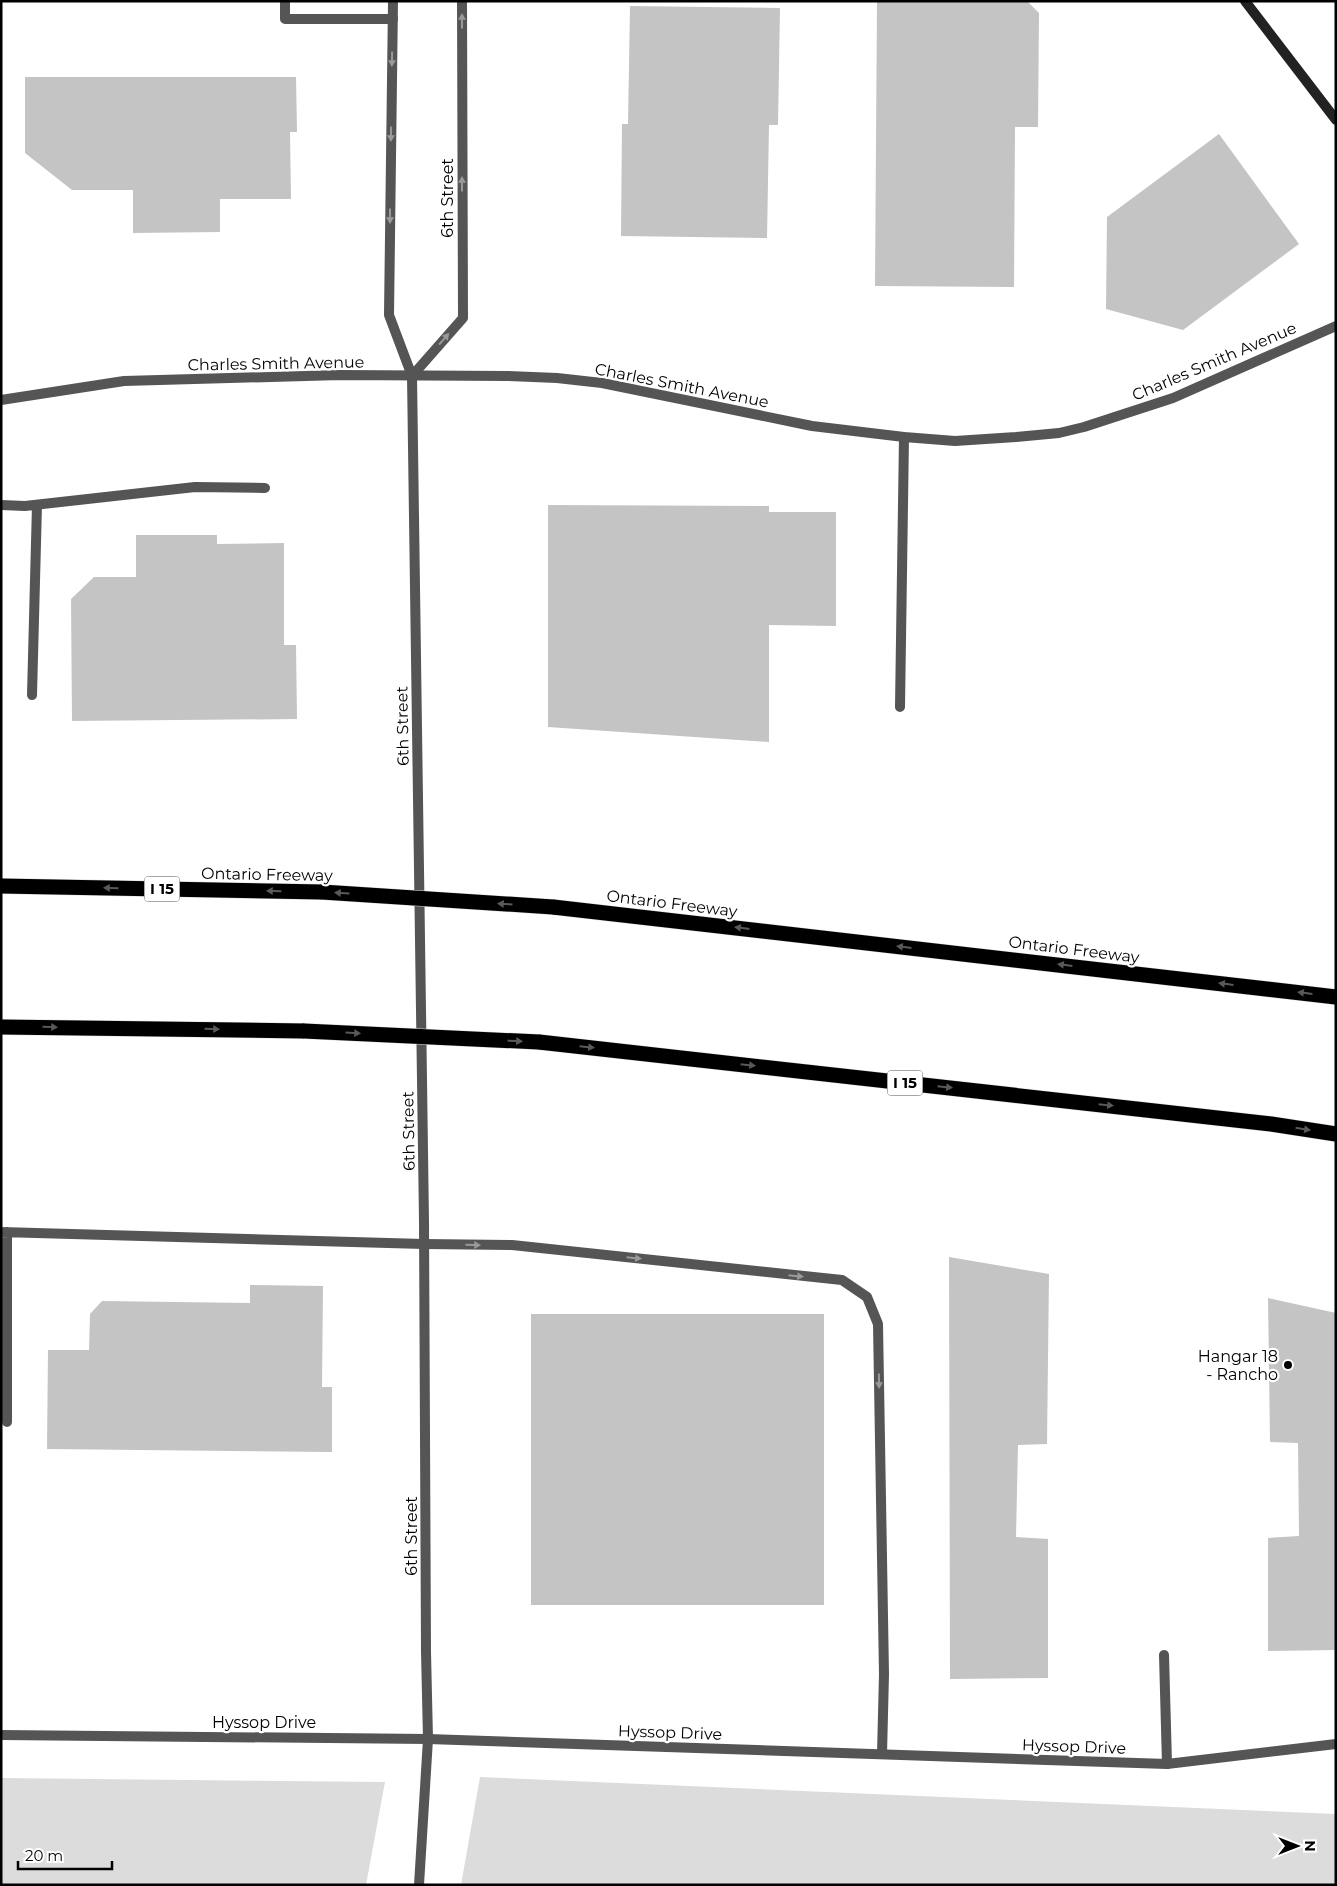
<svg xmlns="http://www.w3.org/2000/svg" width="1337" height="1886" viewBox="0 0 1337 1886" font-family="Montserrat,sans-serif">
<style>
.green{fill:#dcdcdc}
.building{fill:#c4c4c4}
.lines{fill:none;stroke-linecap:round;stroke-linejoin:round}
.motorway-casing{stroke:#dbdbdb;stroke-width:16}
.service{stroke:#555;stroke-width:10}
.minor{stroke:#555;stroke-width:10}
.tertiary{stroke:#555;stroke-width:10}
.secondary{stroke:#222;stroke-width:10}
.motorway{stroke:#000;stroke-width:15}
.motorway-bridge-casing{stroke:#dbdbdb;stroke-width:16;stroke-linecap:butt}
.motorway-bridge{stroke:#000;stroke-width:15}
.oneway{fill:#999}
.oneway2{fill:#595959}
.poi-dot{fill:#000;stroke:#fff;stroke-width:2}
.labels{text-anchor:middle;stroke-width:4.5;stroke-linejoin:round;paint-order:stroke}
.shield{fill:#fff;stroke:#4c4c4c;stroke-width:1}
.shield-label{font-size:15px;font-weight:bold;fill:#000}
.street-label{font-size:16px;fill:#000;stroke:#fff}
.poi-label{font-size:16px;fill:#000;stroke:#fff;text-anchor:end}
</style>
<rect width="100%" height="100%" fill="#fff"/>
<path class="green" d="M480,1777l856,37v71h-875z
M1,1778l384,4 -19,103h-365z"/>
<path class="building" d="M877,1h150l12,12 -1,114h-23l-1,160 -139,-1z
M630,6l150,2 -2,117h-9l-2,113 -146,-2 1,-112h6z
M25,77h271l1,55h-7l1,67h-71v33l-87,1v-43h-61l-47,-37z
M1219,134l80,110 -116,86 -77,-21 1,-92z
M548,505l221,1v6h67v114l-67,-1v117l-221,-15z
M136,535h81v9l67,-1v102h12l1,74 -225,2 -1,-122 23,-22h42z
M949,1257l100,17 -2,170 -29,1 -2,92 32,2v139l-98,1z
M250,1285l73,1 -1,101h10v65l-285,-3 1,-99h41l1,-36 12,-13 148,2z
M1268,1298l68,15v337l-68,1v-113l31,-2 -1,-93 -28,-1z
M531,1314h293v291h-293z"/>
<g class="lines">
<defs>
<path id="motorway" d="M1,886l321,6
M553,907l783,90
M1,1027l303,4
M539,1042l732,82 65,10"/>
</defs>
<use href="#motorway" class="motorway-casing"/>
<path class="service" d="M285,1v18h108
M1,505l24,1 170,-19 70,1
M32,695l5,-190
M900,707l4,-270
M1,1232l423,12 88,1 330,35 25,17 11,27 6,350 -2,80
M7,1422v-190
M1164,1655l3,109"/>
<path class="minor" d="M1,400l123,-19 216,-6 168,1 49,2 45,5 210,43 92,11 51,4 61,-4 43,-4 25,-6 89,-29 163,-72
M1,1735l427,4 739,25 169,-20"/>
<path class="tertiary" d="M393,1l-4,314 23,61 12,845 2,431 2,87 -9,146
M412,376l51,-58 -1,-317"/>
<path class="secondary" d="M1245,1l91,119"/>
<use href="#motorway" class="motorway"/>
<defs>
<path id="motorway-bridge" d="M322,892l231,15
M304,1031l235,11"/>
</defs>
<use href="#motorway-bridge" class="motorway-bridge-casing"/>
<use href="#motorway-bridge" class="motorway-bridge"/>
</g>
<defs><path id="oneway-solid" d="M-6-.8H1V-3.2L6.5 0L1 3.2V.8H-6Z" transform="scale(1.25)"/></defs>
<g class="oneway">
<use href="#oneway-solid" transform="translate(462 21) rotate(-90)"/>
<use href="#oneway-solid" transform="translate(392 59) rotate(91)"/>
<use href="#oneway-solid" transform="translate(391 134) rotate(91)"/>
<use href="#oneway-solid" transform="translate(462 184) rotate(-90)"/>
<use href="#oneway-solid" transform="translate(390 216) rotate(90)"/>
<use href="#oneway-solid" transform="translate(444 339) rotate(-49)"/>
<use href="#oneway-solid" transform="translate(473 1245) rotate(1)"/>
<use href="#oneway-solid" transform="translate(634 1258) rotate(6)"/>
<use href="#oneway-solid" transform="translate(796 1276) rotate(6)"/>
<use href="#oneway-solid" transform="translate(879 1381) rotate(89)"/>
</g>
<g class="oneway2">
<use href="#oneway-solid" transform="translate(111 888) rotate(-179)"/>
<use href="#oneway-solid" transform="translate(274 891) rotate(-179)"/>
<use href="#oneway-solid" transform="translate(342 893) rotate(-176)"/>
<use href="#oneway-solid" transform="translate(505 904) rotate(-176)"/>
<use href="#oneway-solid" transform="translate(742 928) rotate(-173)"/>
<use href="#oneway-solid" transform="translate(904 947) rotate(-173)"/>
<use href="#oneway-solid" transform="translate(1065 965) rotate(-173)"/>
<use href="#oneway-solid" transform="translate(1226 984) rotate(-173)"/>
<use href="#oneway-solid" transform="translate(1305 993) rotate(-173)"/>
<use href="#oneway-solid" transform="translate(50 1027) rotate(1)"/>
<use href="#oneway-solid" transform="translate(212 1029) rotate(1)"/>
<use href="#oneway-solid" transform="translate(353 1033) rotate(3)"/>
<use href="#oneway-solid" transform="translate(515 1041) rotate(3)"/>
<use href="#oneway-solid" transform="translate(587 1047) rotate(6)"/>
<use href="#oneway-solid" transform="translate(748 1065) rotate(6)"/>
<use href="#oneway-solid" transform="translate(945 1087) rotate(6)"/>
<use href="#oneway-solid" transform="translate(1106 1105) rotate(6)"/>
<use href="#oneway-solid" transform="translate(1303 1129) rotate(9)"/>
</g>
<circle class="poi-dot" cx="1288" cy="1365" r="5"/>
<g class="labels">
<g class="shield">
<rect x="144.5" y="876.5" width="35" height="25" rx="4"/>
<rect x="887.5" y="1070.5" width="35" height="25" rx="4"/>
</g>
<g class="shield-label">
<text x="162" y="894">I 15</text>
<text x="905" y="1088">I 15</text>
</g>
<g class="street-label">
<text transform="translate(447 198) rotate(-90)" y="6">6th Street</text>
<text transform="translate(1214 361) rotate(-23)" y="6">Charles Smith Avenue</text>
<text transform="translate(276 363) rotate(-1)" y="6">Charles Smith Avenue</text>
<text transform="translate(682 385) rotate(11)" y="6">Charles Smith Avenue</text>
<text transform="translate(402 726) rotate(-91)" y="6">6th Street</text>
<text transform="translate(267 874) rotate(1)" y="6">Ontario Freeway</text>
<text transform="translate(672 903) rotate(7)" y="6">Ontario Freeway</text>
<text transform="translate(1074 949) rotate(7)" y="6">Ontario Freeway</text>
<text transform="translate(408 1131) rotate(-91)" y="6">6th Street</text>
<text transform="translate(411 1536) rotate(-90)" y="6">6th Street</text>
<text x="264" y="1728">Hyssop Drive</text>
<text transform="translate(670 1732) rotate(2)" y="6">Hyssop Drive</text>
<text transform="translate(1074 1746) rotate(2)" y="6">Hyssop Drive</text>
</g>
<g class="poi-label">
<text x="1278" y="1362">Hangar 18<tspan x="1278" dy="18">- Rancho</tspan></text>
</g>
</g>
<rect width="1337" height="1886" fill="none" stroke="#000000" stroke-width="5"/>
<g transform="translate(1297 1846) rotate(90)" stroke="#ffffff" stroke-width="4" paint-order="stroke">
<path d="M0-4L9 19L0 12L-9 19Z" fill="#000000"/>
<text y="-8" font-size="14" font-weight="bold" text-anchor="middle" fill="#000000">N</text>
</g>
<path d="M18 1861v8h94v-8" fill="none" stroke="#000000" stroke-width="2.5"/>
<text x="25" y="1861" font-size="15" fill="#000000" stroke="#ffffff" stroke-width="4" paint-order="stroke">20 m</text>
</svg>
